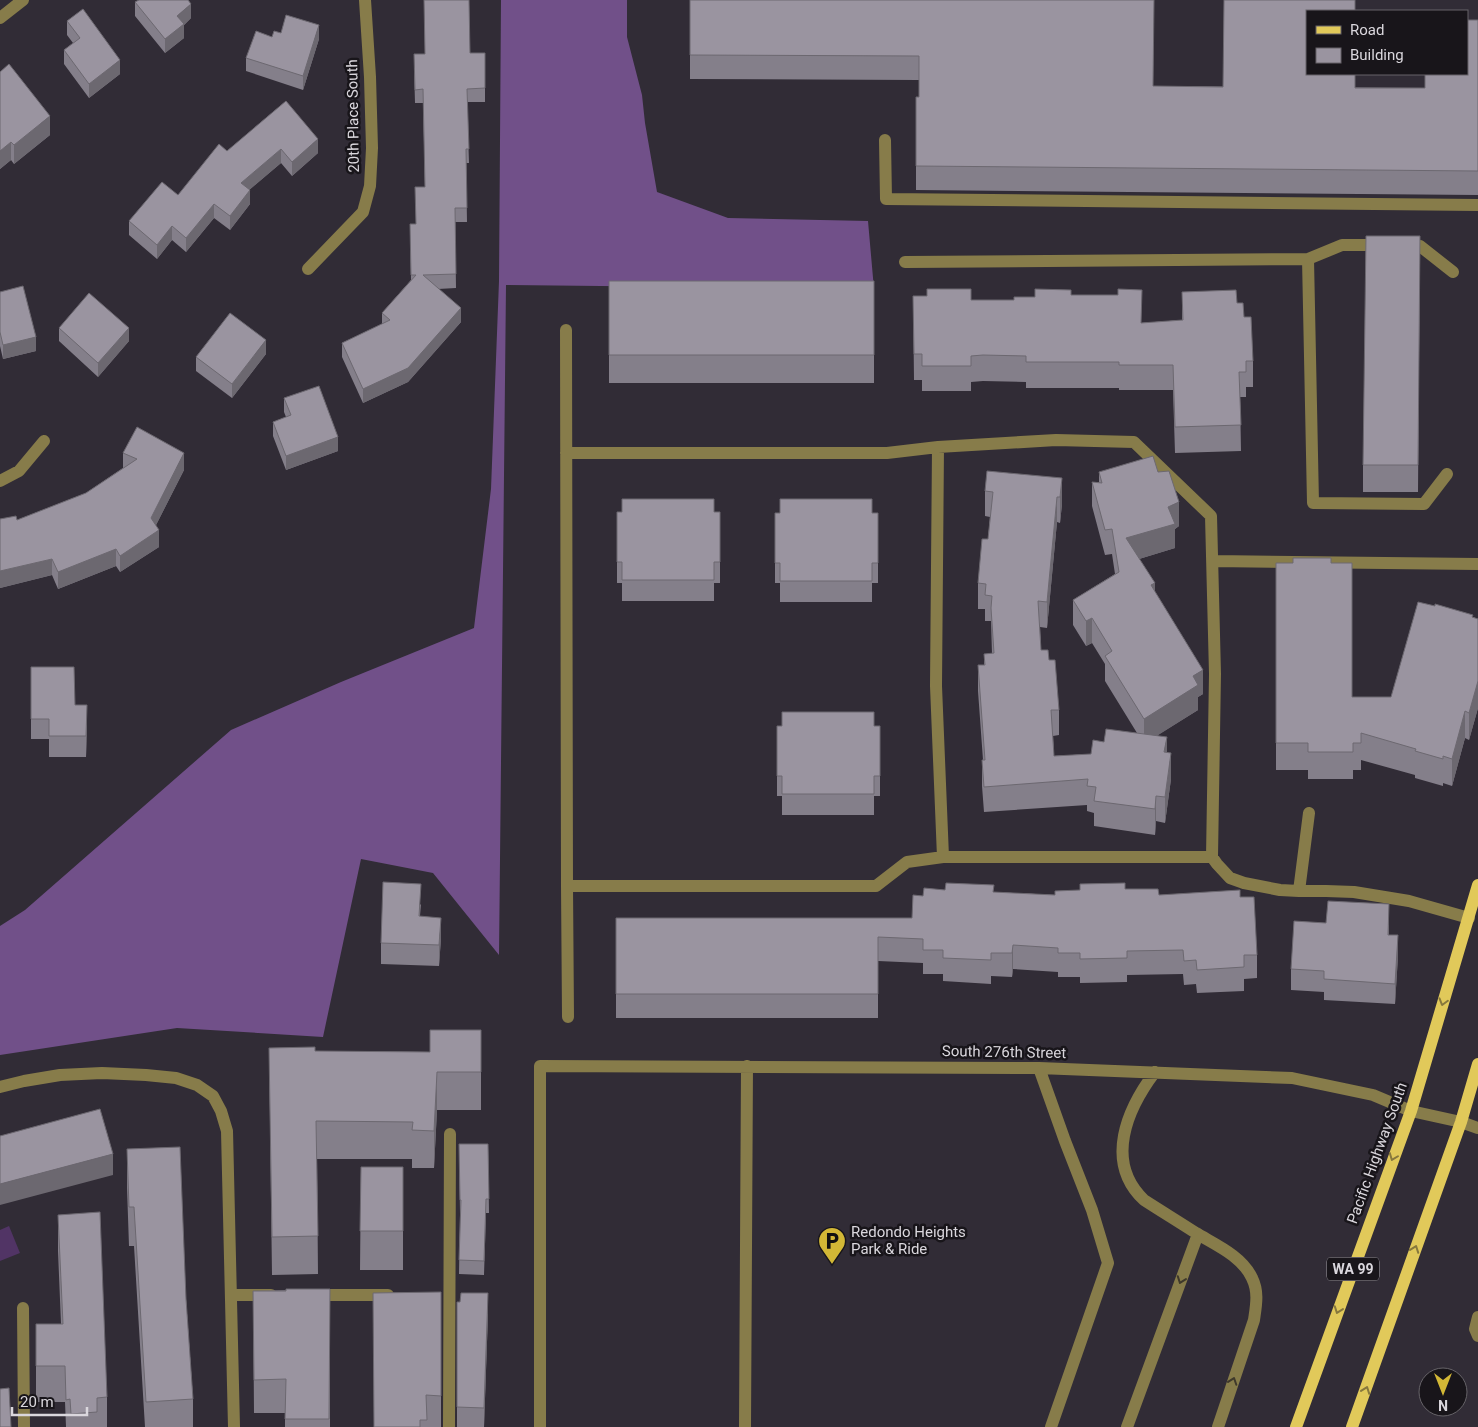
<svg xmlns="http://www.w3.org/2000/svg" width="1478" height="1427" viewBox="0 0 1478 1427" font-family="Roboto,sans-serif">
<style>
.green{fill:#513465}
.forest{fill:#715089}
.lines{fill:none;stroke-linecap:round;stroke-linejoin:round}
.minor{stroke:#877c4a;stroke-width:12}
.major{stroke:#e1c95a;stroke-width:12}
.wall{fill:#847f8a}
.shaded-wall{fill:#6c6870}
.building{fill:#9a94a0;stroke:#6c6870}
.oneway{stroke:#87783d}
.oneway2{stroke:#3f392b}
.labels{text-anchor:middle;stroke-width:5;stroke-linejoin:round;paint-order:stroke}
.shield{fill:#18151a;stroke:#a09da2;stroke-width:1}
.shield-label{font-size:14px;font-weight:bold;fill:#dad7dd}
.street-label{font-size:15px;fill:#dad7dd;stroke:#18151a}
.poi-label{font-size:15px;fill:#dad7dd;stroke:#18151a;text-anchor:start}
</style>
<rect width="100%" height="100%" fill="#312c36"/>
<path class="green" d="M9,1226l11,27 -20,8v-31z"/>
<path class="forest" d="M501,0h126v37l15,58 3,28 12,69 71,26 140,3 6,68 -368,-4 -7,670 -66,-82 -72,-14 -38,178 -146,-9 -177,27v-129l25,-16 206,-180 110,-48 133,-54 17,-139 8,-208z"/>
<g class="lines">
<path class="minor" d="M0,18l23,-18
M885,140l1,59 592,6
M1405,246h15l33,26
M1308,259l5,244 111,1 23,-30
M905,262l403,-3 34,-14h40
M308,269l55,-57 7,-26 2,-38 -2,-71 -5,-77
M566,330l1,556h309l31,-24 36,-5
M566,453h321l51,-6
M0,481l19,-10 25,-30
M1213,561l265,3
M1212,857h-269l-7,-171 2,-239 118,-7 78,2 77,74 4,158 -3,183 5,7 13,14 14,5 36,7 19,1h27l28,1 55,9 60,17
M567,886l1,131
M1299,891l10,-78
M1039,1068l26,73 27,69 16,53 -57,164
M1155,1072c-28,37 -51,90 -11,128 17,11 35,22 52,33 20,12 46,23 56,45 7,14 4,28 2,42l-36,107
M0,1087l24,-6 36,-6 42,-2 44,2 30,3 21,7 16,11 8,15 6,20 7,296
M231,1295h40
M313,1295h75
M23,1308l1,119
M1478,1317l-3,12 3,7
M449,1427l1,-293
M540,1427v-361l499,2 253,10 81,17 38,16 50,11 17,6
M745,1427l2,-361
M1127,1427l71,-193"/>
<path class="major" d="M1296,1427l115,-316 67,-226
M1352,1427l109,-305 17,-58"/>
</g>
<path class="wall" d="M690,0l463,86 272,2 53,-68v175l-562,-5v-93h3v-17l-229,-1z
M135,2l56,16 -7,7v13l-19,15 -30,-37z
M67,21l53,53 -31,24 -25,-34v-14l9,-7 -6,-8z
M272,37l47,2 -16,51 -57,-19v-13z
M470,53h15v49h-18l2,61h-3l1,59h-12l1,66 -18,1 23,33 -53,60 -45,21 -21,-46v-14l40,-19v-11l29,-33 -1,-56h6l9,-37 -2,-84h-8l-1,-35z
M0,72l50,63 -36,29 -3,-4 -11,9z
M286,101l32,52 -26,23 -11,-13 -32,27 1,14 -20,26 -16,-12 -28,34 -14,-12 -15,19 -28,-24v-14l49,-26 49,-44z
M1420,236l-2,256h-55v-27z
M609,281h265v102h-265z
M0,292l36,59 -33,8 -3,-13z
M1182,292l55,11 7,14 9,44v26h-7v10h-6l1,54 -66,2 -2,-63h-54v-2h-93v-6l-43,-1 -12,1v9h-49v-11h-8l-1,-84 58,4h43l21,-3 36,-2 70,28 41,-3z
M59,328l70,13 -31,36 -39,-36z
M266,354l-34,44 -36,-27v-14z
M284,398l54,53 -52,19 -13,-34v-14l13,-5 -2,-5z
M123,453l61,17 -28,55 3,22 -39,25 -4,-6 -58,23 -6,-14 -52,13v-69l17,1 69,-27 37,-25z
M1099,472h59l21,54 -4,3v19l-36,11 64,135 -5,3v13l-42,26 11,16 4,27 -6,44 -9,-2 -1,14 -61,-9v-13l-7,-2v-6l-103,7 -2,-26v-26h1l-5,-69v-26h6v-11h8l-1,-33h-6v-12h-7v-26l10,-44 2,-22 -5,-1v-25l77,-13v26l-2,19 -3,-1 -10,106 -7,-1 1,23 8,10 10,50v25l-6,1 1,20 37,-2 13,-12 33,-9 -32,-52v-17l-13,-21 -6,3 -13,-21v-25l42,-26 -3,-20 -7,1 -13,-49v-24h7z
M617,512h103v71h-6v18h-92v-18h-5z
M775,513h103v70h-6v19h-92v-19h-5z
M1276,563h55l21,134h39l82,-80 5,2v89l-9,32 -4,-2 -13,48 -9,-3v3l-28,-8v-3l-54,-15v10h-8v9h-45v-9h-32z
M31,667l44,38 12,21 -1,31h-37v-18h-18z
M777,726h103v70h-6v19h-92v-19h-5z
M1125,889l34,6 81,2 17,58v23l-13,1v12l-47,2 -1,-9 -12,1 -1,-11 -56,1v7l-47,1v-6h-22v-5l-45,-3 -1,8 -21,-1v8l-48,-3v-7h-20v-11l-45,-2v57h-262v-100h296l11,-22 71,-4 61,3z
M421,904l-1,12 21,22 -2,28 -58,-2v-21z
M1326,923l63,2v10l9,21 -3,48 -71,-4v-8l-33,-2v-21z
M481,1030v80h-44l-3,58h-22v-9h-95l1,115 -46,1 -3,-227 46,3 115,1z
M459,1144h29l1,69h-3l-2,62 -25,-1 1,-60z
M127,1149l59,150 7,100v28h-48l-11,-181h-5l-2,-58z
M361,1167h42v103h-43z
M58,1215l49,182v30h-41l-1,-25h-29v-78h25l-3,-73z
M330,1289v138h-45v-14h-31l-1,-122z
M441,1292v135h-67z
M457,1302h3l28,12 -4,113h-27z"/>
<path class="shaded-wall" d="M191,4v14l-7,7v13l-19,15v-14l12,-23z
M319,25v14l-16,51v-14z
M120,60v14l-31,24v-14z
M50,116v19l-36,29v-19z
M318,139v14l-26,23v-14z
M11,142v18l-11,9v-18z
M281,149v14l-40,34v-14z
M250,190v14l-20,26v-14z
M214,204v14l-28,34v-14z
M172,226v14l-15,19v-14z
M461,308v14l-53,60 -45,21v-14z
M129,328v13l-31,36v-14z
M36,337v14l-33,8v-14z
M266,340v14l-34,44v-14z
M338,437v14l-52,19v-14z
M184,453v17l-33,65v-17z
M1062,478v26l-2,19v-26z
M1057,497v25l-10,106v-26z
M1179,502v24l-4,3v19l-49,15v-25l42,-31z
M159,530v17l-39,25v-16z
M116,549v17l-58,23v-17z
M52,559v16l-52,13v-17z
M1155,583v25l-4,-23z
M1092,618v25l-6,3v-25z
M1203,670v24l-5,3v13l-54,34v-25l49,-43z
M1478,680v28l-9,32v-27z
M87,705v21l-1,31v-21z
M1465,711v27l-13,48v-27z
M1167,737v26l-3,-11z
M1171,753v26l-6,44v-26z
M1156,796v25l-1,14v-26z
M1389,904v21l-1,30v-20z
M441,918v20l-2,28v-21z
M1398,935v21l-3,48v-20z
M1013,945v24l-1,8v-24z
M437,1072v38l-3,58v-37z
M113,1154v21l-113,30v-21z
M488,1293v21l-4,113v-19z"/>
<path class="building" d="M139,0h49l3,4 -14,12 7,8 -19,15 -30,-37z
M424,0h45l1,53h15v35l-18,1 2,60h-3l1,59h-12l1,66 -33,1 38,33 -53,60 -45,21 -21,-46 48,-23 -8,-7 34,-38h-5l-1,-51h6l-1,-37h10l-2,-98 -8,1 -1,-36h11z
M690,0h464l-1,86 70,1 1,-87h131v11h-48v63h48v14h70v-14h42v-54h11v151l-562,-5v-69h3v-41l-229,-1z
M83,9l37,51 -31,24 -25,-34 16,-12 -13,-17z
M286,15l33,10 -16,51 -57,-18 10,-27 16,6 2,-6 7,2z
M9,64l41,52 -36,29 -3,-3 -11,9v-79z
M286,101l32,38 -26,23 -11,-13 -40,34 9,7 -20,26 -16,-12 -28,34 -14,-12 -15,19 -28,-24 33,-39 16,13 41,-51 8,7z
M1366,236h54l-2,229h-55z
M609,281h265v74h-265z
M23,286l13,51 -33,8 -3,-13v-40z
M927,289h44v11h43v-3h21v-8l36,1v5h47v-6l24,1 -1,33 42,-3 -1,-28 54,-2 1,13h6l1,14h7l2,44h-7v11h-7l2,53 -66,2 -2,-62h-54v-3h-93v-6l-43,-1 -12,1v10h-49v-12h-8l-1,-58h14z
M89,293l40,35 -31,35 -39,-35z
M230,313l36,27 -34,44 -36,-27z
M319,386l19,51 -52,19 -13,-34 18,-7 -7,-17z
M137,427l47,26 -33,65 8,12 -39,26 -4,-7 -58,23 -6,-13 -52,12v-52l16,-3 1,4 69,-27 51,-34 -14,-6z
M1153,456l5,16 11,-1 10,31 -11,5 7,17 -49,14 29,45 -4,2 52,85 -10,6 5,9 -54,34 -39,-63 7,-5 -20,-33 -6,3 -13,-21 46,-28 -7,-43 -7,1 -13,-48 10,1 -3,-11z
M987,471l75,7 -2,19h-3l-10,105 -9,-1 3,49h7l1,10h6l4,50h-8l3,46 37,-2 2,-14 11,2 2,-13 61,8 -3,15 7,1 -6,44 -9,-1 -1,13 -61,-8 2,-14 -9,-1 1,-7 -104,8 -2,-27h3l-7,-95h7l-1,-11 10,-1 -3,-45 1,-12 -7,-1 1,-11 -8,-1 4,-44h6l5,-47 -8,-1z
M622,499h92v13h6v50h-6v18h-92v-18h-5v-50h5z
M780,499h92v14h6v50h-6v18h-92v-18h-5v-50h5z
M1293,558h38v5h21v134h39l27,-95 17,4v-2l38,11 -1,2 6,2v62l-9,32 -4,-2 -13,48 -9,-3v3l-28,-8 1,-2 -55,-16v10h-8v9h-45v-9h-32v-180h17z
M31,667h43l1,38h12l-1,31h-37v-17h-18z
M782,712h92v14h6v50h-6v18h-92v-18h-5v-50h5z
M383,882l38,2 -2,32 22,2 -2,27 -58,-2z
M946,883l48,2 -1,7 62,3v-4l25,-1v-6l45,-1v6h33l1,6 81,-5v7h14l3,58h-13v12l-47,3 -1,-10 -12,1 -1,-11 -56,1v7l-47,1v-6h-22v-5l-45,-3 -1,8h-21v7l-48,-2v-8h-20v-11l-45,-2v57h-262v-76h296l1,-23 10,1 1,-8 21,2z
M1328,901l61,3 -1,31h10l-3,49 -71,-5v-8l-33,-2 3,-48 32,2z
M430,1030h51v42h-44l-3,59 -22,-1 1,-8 -97,-1 2,115 -46,1 -3,-189 46,-1v4l115,1z
M100,1109l13,45 -113,30v-48z
M459,1144h29l1,55h-3l-2,62 -25,-1 2,-60h-1z
M180,1147l6,152 7,100 -47,3 -12,-195h-5l-2,-58z
M361,1167h42v64h-43z
M100,1212l7,185 -10,1v14l-26,2 -1,-15 -4,1 -1,-34h-29v-42h27l-5,-109z
M286,1289h44l-1,130h-44l1,-40 -32,1 -1,-89h33z
M441,1292v104l-15,-1 1,25h-7v7h-46l-1,-134z
M461,1293h27l-4,115 -27,-1v-105h3z
M9,1388l2,39h-11v-38z"/>
<defs><path id="oneway-chevron" d="M-2-3.5L2.5 0L-2 3.5" fill="none" stroke-width="1.6" stroke-linecap="round" stroke-linejoin="round" transform="scale(1.25)"/></defs>
<g class="oneway">
<use href="#oneway-chevron" transform="translate(1443 1002) rotate(106)"/>
<use href="#oneway-chevron" transform="translate(1393 1157) rotate(111)"/>
<use href="#oneway-chevron" transform="translate(1415 1249) rotate(-70)"/>
<use href="#oneway-chevron" transform="translate(1338 1310) rotate(110)"/>
<use href="#oneway-chevron" transform="translate(1366 1390) rotate(-70)"/>
</g>
<g class="oneway2">
<use href="#oneway-chevron" transform="translate(1181 1280) rotate(110)"/>
<use href="#oneway-chevron" transform="translate(1233 1381) rotate(-71)"/>
</g>
<defs>
<symbol id="parking-pin" viewBox="-11 -11 22 30"><path d="M0 17L-7.5 6A9.5 9.5 0 1 1 7.5 6Z" fill="#d2b736" stroke="#18151a"/><path d="M-3.5-5.5H1a3.5 3.5 0 0 1 0 7H-1V5.5H-3.5ZM-1-3.4V-.6H.8a1.4 1.4 0 0 0 0-2.8Z" fill="#111"/></symbol>
</defs>
<g fill-rule="evenodd">
<use href="#parking-pin" x="816" y="1225" width="32" height="43"/>
</g>
<g class="labels">
<rect class="shield" x="1327" y="1257.5" width="52" height="23" rx="4"/>
<g class="shield-label">
<text x="1353" y="1274">WA 99</text>
</g>
<g class="street-label">
<text transform="translate(353 116) rotate(-91)" y="5">20th Place South</text>
<text transform="translate(1004 1052) rotate(1)" y="5">South 276th Street</text>
<text transform="translate(1377 1153) rotate(-70)" y="5">Pacific Highway South</text>
</g>
<g class="poi-label">
<text x="851" y="1237">Redondo Heights<tspan x="851" dy="17">Park &amp; Ride</tspan></text>
</g>
</g>
<rect x="1306" y="10" width="162" height="65" fill="#18151a" stroke="#666368"/>
<rect x="1316" y="26" width="25" height="8" fill="#e1c95a" stroke="#666368"/>
<text x="1350" y="35" font-size="15" fill="#dad7dd">Road</text>
<rect x="1316" y="48" width="25" height="15" fill="#9a94a0" stroke="#666368"/>
<text x="1350" y="60" font-size="15" fill="#dad7dd">Building</text>
<g transform="translate(1443 1392) rotate(180)"><circle r="24" fill="#18151a" stroke="#666368"/>
<path d="M0-4L9 19L0 12L-9 19Z" fill="#d2b736"/>
<text y="-8" font-size="14" font-weight="bold" text-anchor="middle" fill="#dad7dd">N</text>
</g>
<path d="M12 1407v8h75v-8" fill="none" stroke="#dad7dd" stroke-width="2.5"/>
<text x="20" y="1407" font-size="15" fill="#dad7dd" stroke="#18151a" stroke-width="4" paint-order="stroke">20 m</text>
</svg>
